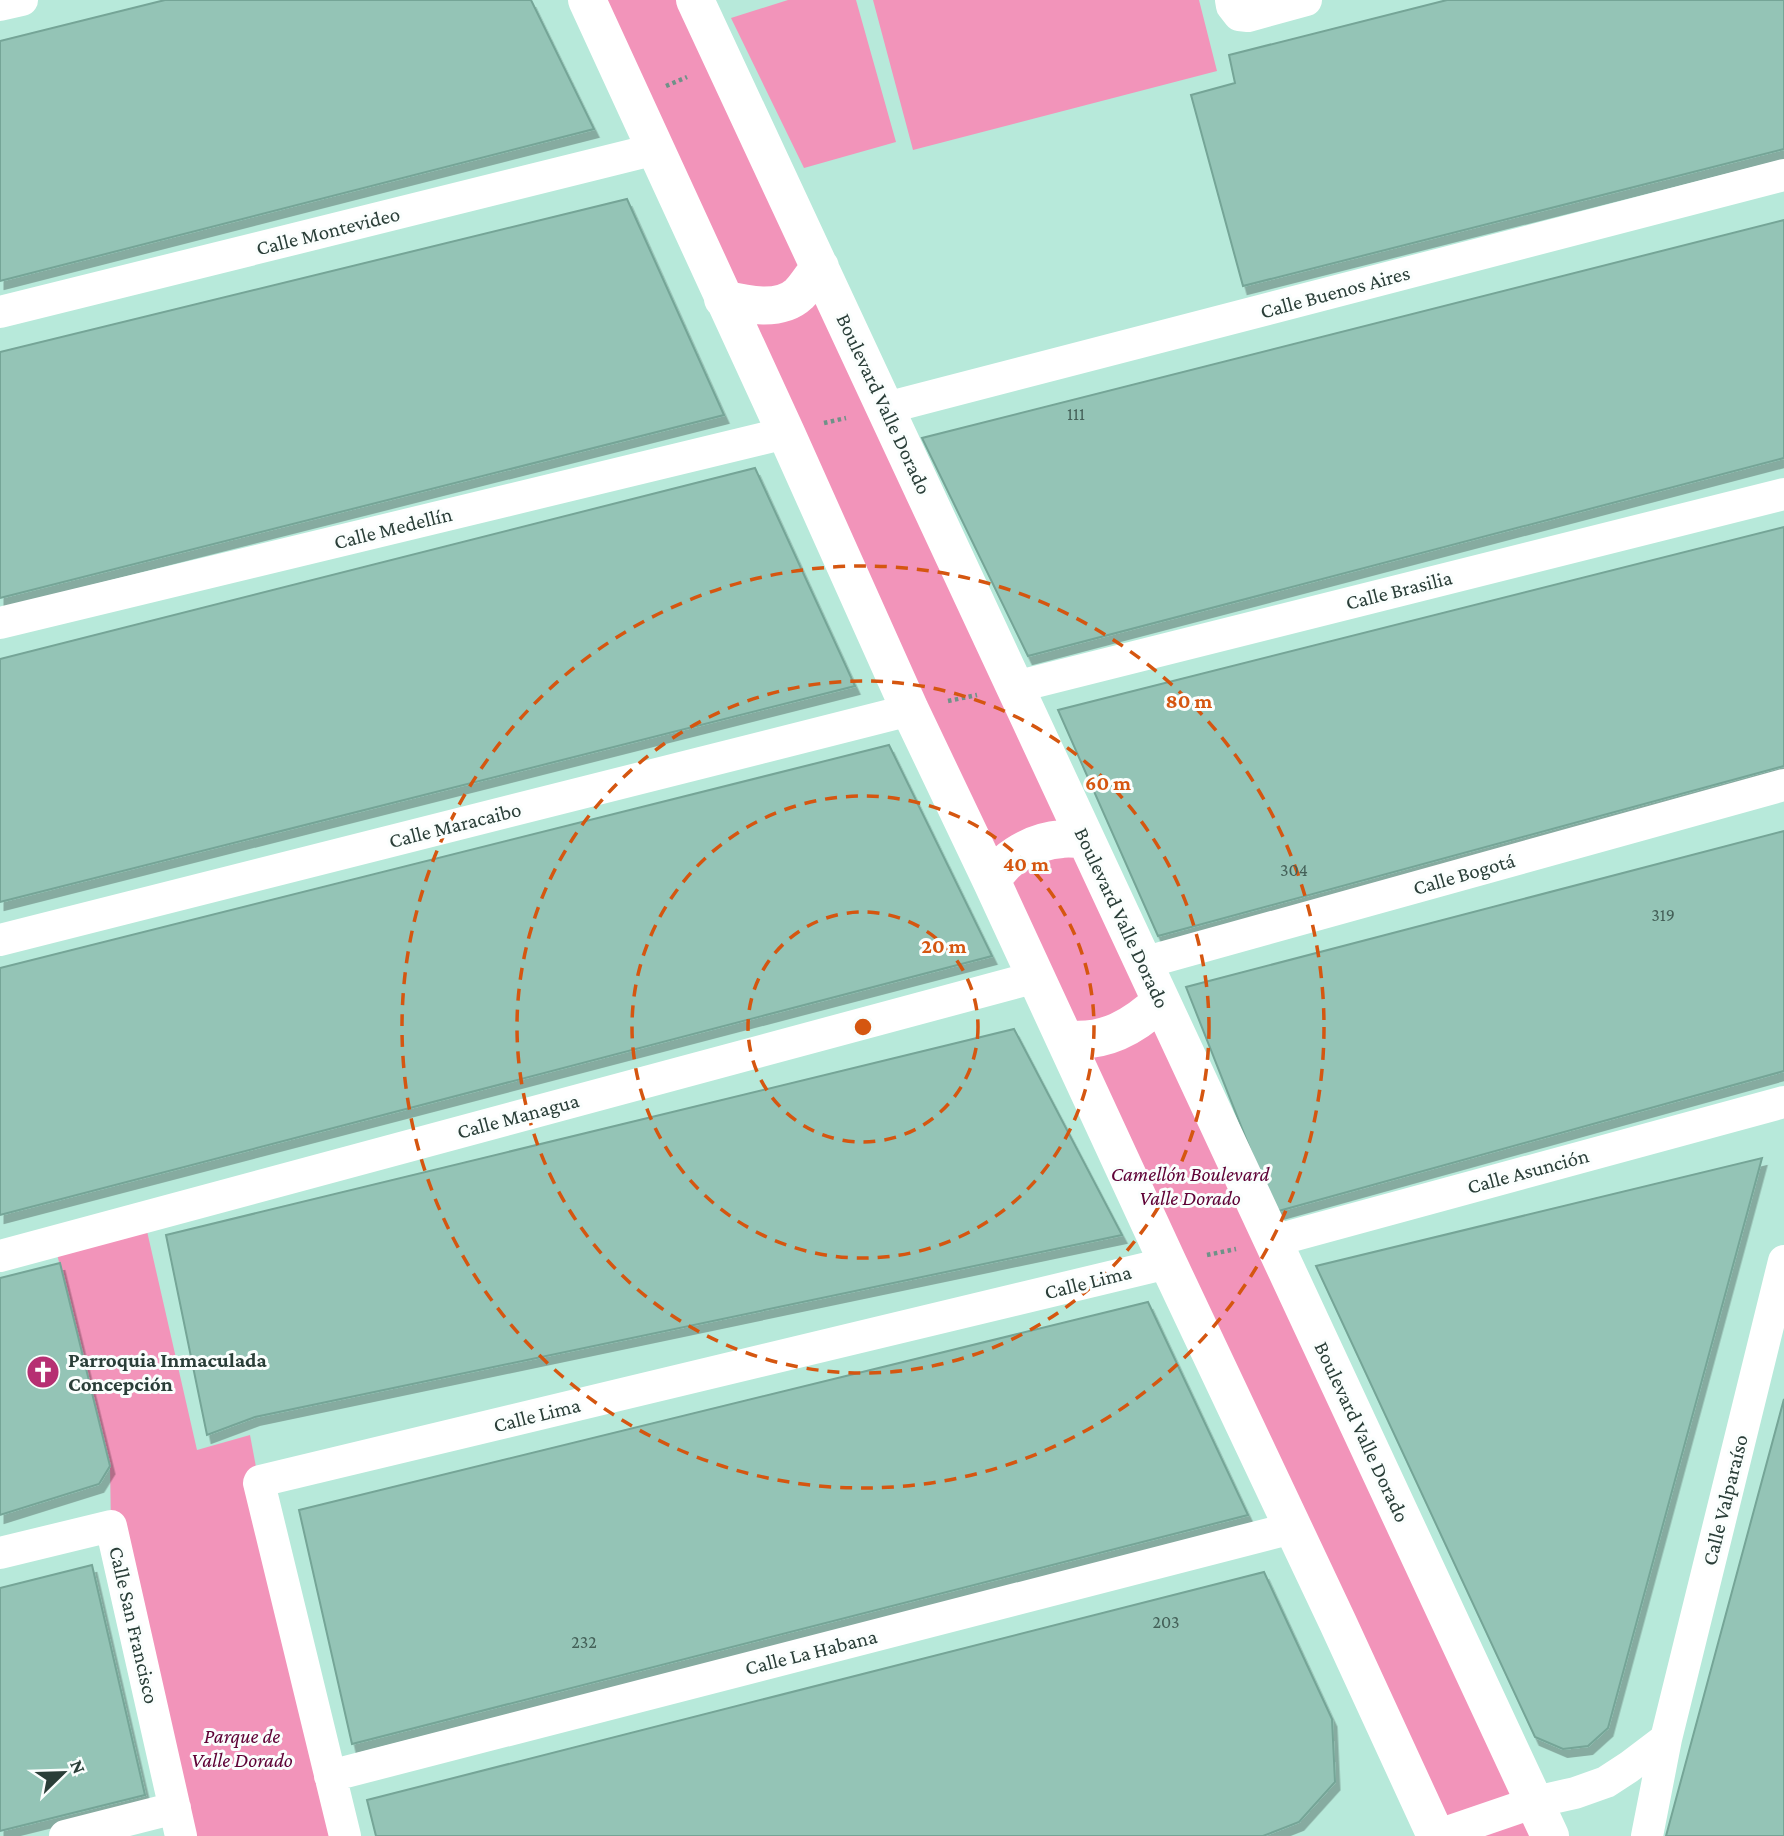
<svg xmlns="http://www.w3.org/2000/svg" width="1784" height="1836" viewBox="0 0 1784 1836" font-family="'Crimson Pro',serif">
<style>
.green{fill:#f294ba}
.building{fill:#94c4b6;stroke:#75a597;stroke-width:2;filter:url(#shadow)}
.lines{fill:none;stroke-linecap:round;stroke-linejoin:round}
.path{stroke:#6f9288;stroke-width:4.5;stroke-dasharray:3.5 3.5;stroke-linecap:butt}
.street{stroke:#fff;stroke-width:32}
.secondary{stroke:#fff;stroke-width:38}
.ring{fill:none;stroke:#d55610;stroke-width:3.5;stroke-dasharray:12 9}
.labels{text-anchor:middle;stroke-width:6;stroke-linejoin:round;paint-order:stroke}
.number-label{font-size:18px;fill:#446058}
.street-label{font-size:21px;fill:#2a3e38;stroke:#fafefd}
.park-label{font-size:21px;font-style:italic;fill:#5e0035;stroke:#fafefd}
.poi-label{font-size:21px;font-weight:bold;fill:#2a3e38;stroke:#fafefd;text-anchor:start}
.centre{fill:#d55610;stroke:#fafefd;stroke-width:3.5}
.ring-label{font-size:21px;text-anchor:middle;font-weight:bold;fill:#d55610;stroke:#fafefd;stroke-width:6;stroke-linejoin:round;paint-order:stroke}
</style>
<defs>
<filter id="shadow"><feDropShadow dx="4.5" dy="8" stdDeviation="0" flood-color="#0004"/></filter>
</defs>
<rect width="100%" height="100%" fill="#b7e9da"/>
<path class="green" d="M587,0h108l849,1836h-105z
M788,0h68l40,142 -92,26 -73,-150z
M873,0h326l18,71 -304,79z
M144,1218l53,232 53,-15 9,48 86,353h-164l-70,-310 -1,-60 -56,-224z"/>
<path class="building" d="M165,0h366l63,129 -594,152v-240z
M1447,0h337v149l-541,137 -52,-191 44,-12 -6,-28z
M627,199l97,216 -724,183v-246z
M1784,220v238l-756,198 -106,-218z
M755,468l100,218 -855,216v-243z
M1784,527v239l-626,170 -100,-226z
M889,745l103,211 -992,259v-247z
M1784,831v240l-509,141 -89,-225z
M1014,1029l108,206 -867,182 -48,18 -41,-200z
M1762,1158l-154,570 -20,18 -25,3 -28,-12 -219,-471z
M60,1263l50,203 -11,18 -99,31v-237z
M1148,1302l100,213 -896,229 -53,-234z
M1784,1399v437h-118z
M92,1565l53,230 -145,36v-243z
M1264,1572l68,147 3,63 -36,40 -36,14h-887l-9,-36z"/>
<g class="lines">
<path class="path" d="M666,86l21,-9
M824,423l22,-5
M948,701l29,-6
M1207,1255l29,-6"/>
<path class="street" d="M1231,0l1,6 7,9 9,1 58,-16
M0,5l22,-5
M0,312l656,-163
M886,408l898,-233
M0,623l786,-190
M1015,687l769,-193
M0,940l910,-230
M1143,963l641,-178
M1273,1241l511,-139
M0,1256l1036,-279
M0,1553l111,-27 70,310
M330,1776l962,-248
M65,1836l110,-28
M345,1836l-86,-353 1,-2 908,-218
M1436,1836l99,-34 40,-9 31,-11 23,-15 37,-28
M1647,1836l19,-97 118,-478"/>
<path class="secondary" d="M587,0l199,433 124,277 82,172 176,381 170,360 98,213
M695,0l855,1836
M723,299c24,6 57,13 76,-5 8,-8 14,-19 21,-27
M992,882c11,-25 43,-41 70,-43 8,-1 16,0 23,1
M1065,1039c39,5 69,-12 96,-38"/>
</g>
<g class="ring">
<circle cx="863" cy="1027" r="115"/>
<circle cx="863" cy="1027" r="231"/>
<circle cx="863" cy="1027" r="346"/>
<circle cx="863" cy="1027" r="461"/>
</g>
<defs>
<symbol id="church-disc" viewBox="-11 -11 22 22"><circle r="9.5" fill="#b62f72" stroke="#fafefd"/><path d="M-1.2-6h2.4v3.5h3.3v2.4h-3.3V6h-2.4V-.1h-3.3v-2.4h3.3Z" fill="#fff"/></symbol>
</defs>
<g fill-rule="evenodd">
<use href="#church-disc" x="24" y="1353" width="38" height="38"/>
</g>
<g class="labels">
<g class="number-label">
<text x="1076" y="420">111</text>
<text x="1294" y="876">304</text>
<text x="1663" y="921">319</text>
<text x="1166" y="1628">203</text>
<text x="584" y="1648">232</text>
</g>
<g class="street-label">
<text transform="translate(328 231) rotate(-14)" y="7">Calle Montevideo</text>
<text transform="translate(1335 292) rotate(-15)" y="7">Calle Buenos Aires</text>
<text transform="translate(884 404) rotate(65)" y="7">Boulevard Valle Dorado</text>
<text transform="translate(393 528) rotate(-14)" y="7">Calle Medellín</text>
<text transform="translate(1399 590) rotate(-14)" y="7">Calle Brasilia</text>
<text transform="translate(455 825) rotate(-14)" y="7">Calle Maracaibo</text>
<text transform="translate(1464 874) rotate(-16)" y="7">Calle Bogotá</text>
<text transform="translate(1122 918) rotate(65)" y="7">Boulevard Valle Dorado</text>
<text transform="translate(518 1116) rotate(-15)" y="7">Calle Managua</text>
<text transform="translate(1528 1171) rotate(-15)" y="7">Calle Asunción</text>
<text transform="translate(1088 1282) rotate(-14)" y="7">Calle Lima</text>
<text transform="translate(537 1415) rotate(-14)" y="7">Calle Lima</text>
<text transform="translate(1362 1432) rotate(65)" y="7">Boulevard Valle Dorado</text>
<text transform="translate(1725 1500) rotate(-76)" y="7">Calle Valparaíso</text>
<text transform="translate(134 1625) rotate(77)" y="7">Calle San Francisco</text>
<text transform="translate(811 1652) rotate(-14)" y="7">Calle La Habana</text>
</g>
<g class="park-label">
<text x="1190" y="1181">Camellón Boulevard<tspan x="1190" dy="24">Valle Dorado</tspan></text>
<text x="242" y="1743">Parque de<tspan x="242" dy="24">Valle Dorado</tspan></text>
</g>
<g class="poi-label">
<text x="68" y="1367">Parroquia Inmaculada<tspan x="68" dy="24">Concepción</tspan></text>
</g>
</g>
<circle cx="863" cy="1027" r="10" class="centre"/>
<g class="ring-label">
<text x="1189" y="708">80 m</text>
<text x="1108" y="790">60 m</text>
<text x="1026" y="871">40 m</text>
<text x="944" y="953">20 m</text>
</g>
<g transform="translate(63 1773) rotate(67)" stroke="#fafefd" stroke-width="5" paint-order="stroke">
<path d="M0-5L12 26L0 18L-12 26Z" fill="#2a3e38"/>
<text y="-10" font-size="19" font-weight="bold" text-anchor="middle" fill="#2a3e38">N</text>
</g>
</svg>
